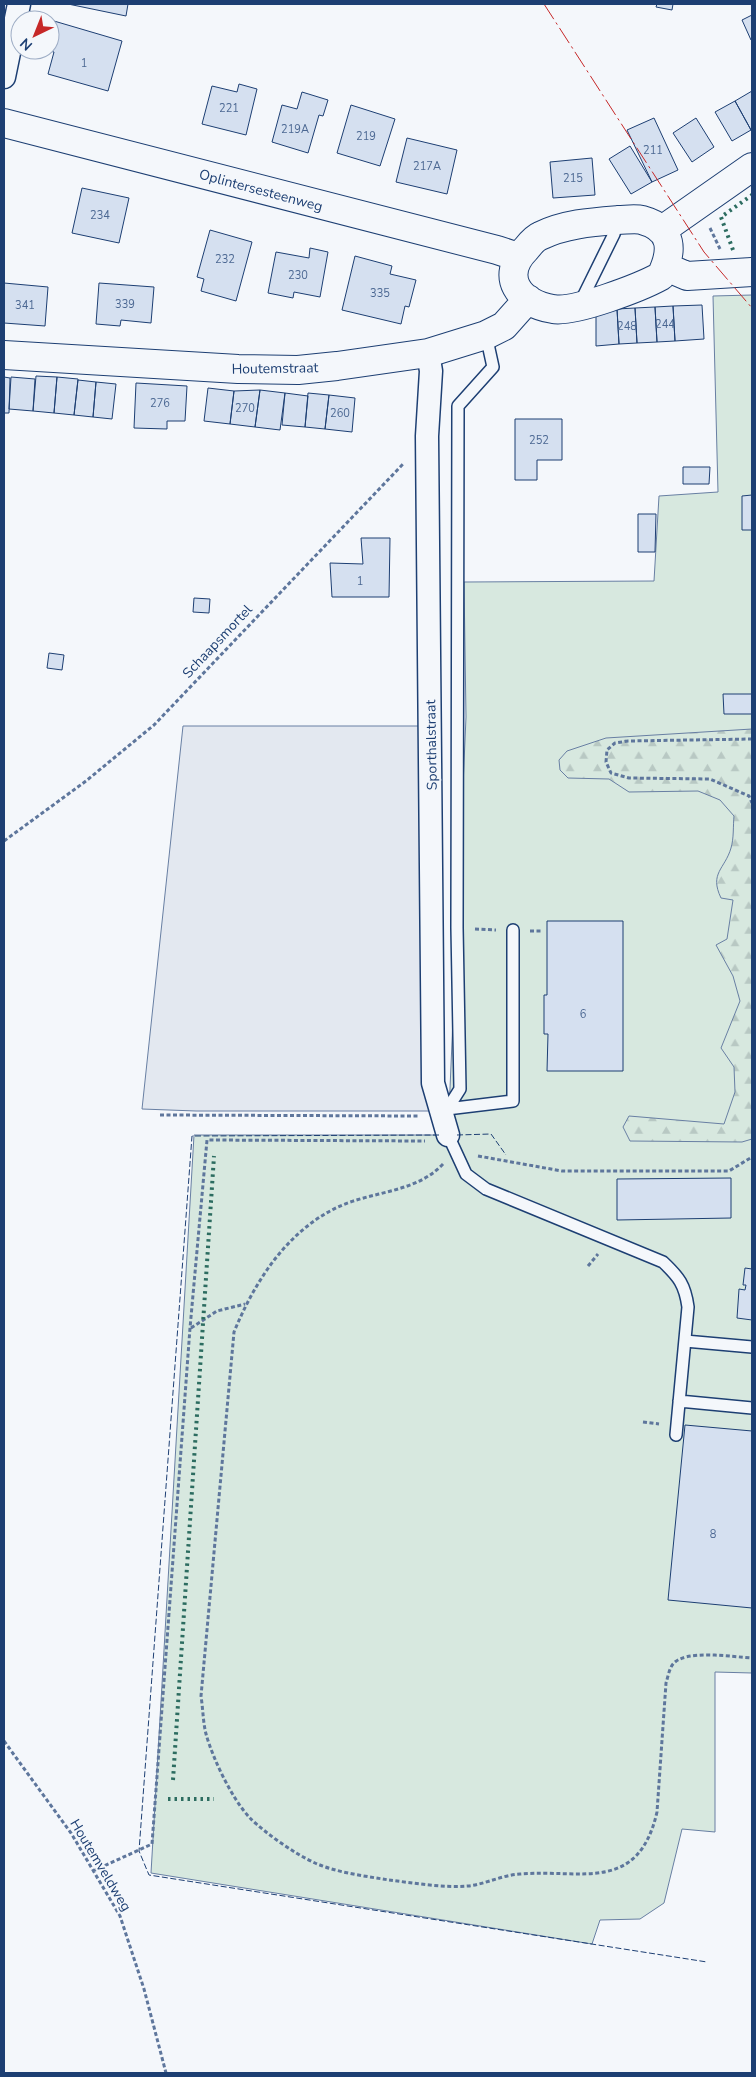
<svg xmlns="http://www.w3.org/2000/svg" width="756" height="2077" viewBox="0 0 756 2077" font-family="'Nunito Sans',sans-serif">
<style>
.green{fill:#d7e8df;stroke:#687fa3}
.forest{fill:url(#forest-firs);stroke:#687fa3}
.parking{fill:#e3e8f0;stroke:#687fa3}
.building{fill:#d5e0f0;stroke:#1d3f73}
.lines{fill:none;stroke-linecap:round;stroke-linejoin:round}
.service-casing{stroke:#1d3f73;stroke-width:14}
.minor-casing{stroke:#1d3f73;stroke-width:25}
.tertiary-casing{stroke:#1d3f73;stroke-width:30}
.path{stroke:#5e769c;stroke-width:3;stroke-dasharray:4 2.5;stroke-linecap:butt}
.service{stroke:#f4f7fb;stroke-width:11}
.minor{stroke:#f4f7fb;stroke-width:22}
.tertiary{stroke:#f4f7fb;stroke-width:28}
.hedge{stroke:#2c6c60;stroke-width:4;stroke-dasharray:2.5 4;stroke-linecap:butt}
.fence{stroke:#1d3f73;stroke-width:1;stroke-dasharray:6 2.5;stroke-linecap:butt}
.power{stroke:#c62828;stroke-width:1;stroke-dasharray:18 4 2.5 4;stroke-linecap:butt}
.labels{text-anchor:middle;stroke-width:4;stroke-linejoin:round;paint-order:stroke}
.number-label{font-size:11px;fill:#4b6792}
.street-label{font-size:14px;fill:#1d3f73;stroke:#f4f7fb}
</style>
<defs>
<pattern id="forest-firs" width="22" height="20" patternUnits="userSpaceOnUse" patternTransform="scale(1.25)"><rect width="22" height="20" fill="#d7e8df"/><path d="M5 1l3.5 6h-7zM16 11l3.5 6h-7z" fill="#b8c8c3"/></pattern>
</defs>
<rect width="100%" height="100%" fill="#f4f7fb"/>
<path class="green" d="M752,295v1378l-37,-1v160l-33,-3 -18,74 -24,16 -40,1 -8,24 -441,-71 43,-738h254l18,-418 -2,-135 190,-1 5,-85 59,-4 -5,-196z"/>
<path class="forest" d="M752,729v410l-10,3 -112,-1 -7,-14 6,-11 95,8 11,-32 -1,-25 -13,-19 19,-47 -7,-25 -17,-31 11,-6 6,-39 -12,-2c-12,-25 4,-29 10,-50 3,-10 2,-22 3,-32l-14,-16 -22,-9 -69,1 -20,-13 -41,-1 -8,-8 -1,-10 8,-9 39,-13z"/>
<path class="parking" d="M183,726h237l10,385h-234l-54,-2z"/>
<path class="building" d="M68,4h60l-2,12z
M657,4h16l-1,6 -16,-3z
M752,15v24l-1,1 -9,-20z
M54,21l68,20 -14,50 -60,-17 6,-22 -8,-2h4v-16z
M239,84l18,5 -11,46 -44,-11 10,-38 25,6z
M752,91v39h-1l-16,-29z
M302,92l26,8 -5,16 -4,-1 -11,38 -36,-11 10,-37 15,4z
M735,101l16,29 -19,11 -17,-29z
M351,105l44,14 -15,47 -43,-13z
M654,118l24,52 -26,12 -25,-52z
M696,118l18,29 -22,15 -19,-29z
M407,138l50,12 -10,44 -51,-12z
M630,146l22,36 -21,12 -22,-35z
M592,158l3,37 -42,3 -3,-36z
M82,188l47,10 -10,45 -47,-10z
M210,230l42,12 -16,59 -35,-10 3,-12 -7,-2z
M310,248l18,4 -8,45 -26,-5 -1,6 -25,-5 8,-41 33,6z
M355,256l37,10 -2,8 26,6 -7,27 -4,-1 -4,18 -59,-14z
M4,283l44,4 -3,39 -41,-3z
M99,283l55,4 -3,36 -30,-3 -1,6 -24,-2z
M702,305l2,34 -29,2 -2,-35z
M673,306l2,35 -18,1 -2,-35z
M655,307l2,35 -20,1 -2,-35z
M635,308l2,35 -18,1 -2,-35z
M617,309l2,35 -23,2v-31z
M36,376l21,1 -3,36 -21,-2z
M4,377l6,1 -1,35h-5z
M11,377l24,2 -2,32 -24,-2z
M57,377l21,2 -4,36 -20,-2z
M78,380l18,2 -3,35 -19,-2z
M96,382l20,2 -4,35 -19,-2z
M136,383l51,3 -2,35h-18v8l-33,-1z
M208,388l26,3 -4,33 -26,-3z
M260,390l25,3 -5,37 -25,-3z
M260,390l-5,37 -25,-3 4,-33z
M285,393l23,3 -3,31 -23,-2z
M308,393l21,2 -4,34 -20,-2z
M329,395l26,3 -3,34 -27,-3z
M515,419h47v41h-25v20h-22z
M683,467h27l-1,17h-26z
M752,495v35h-10v-34z
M638,514h18l-1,38h-17z
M361,538h29l-1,59h-57l-2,-34 33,1z
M194,598l16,1 -1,14 -16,-1z
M49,653l15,2 -2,15 -15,-2z
M723,694h29v20h-28z
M547,921h76v150h-76l1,-37h-4v-39h3z
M731,1178v40l-114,2v-41z
M745,1268l7,1v51l-15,-2 2,-29 6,1 1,-5h-3z
M685,1425l67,6v177l-84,-8z"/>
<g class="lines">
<defs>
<path id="service" d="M580,303l34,-69 4,-14
M447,1109l66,-8v-171
M443,1116l17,-27 -3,-161 1,-522 35,-39 -7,-32
M448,1135l18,39 20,15 177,73c16,15 22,23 25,45l-12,128
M685,1341l67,6
M679,1401l73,7"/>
<path id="minor" d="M4,77l15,-73
M428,353l3,18 -4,65 6,647 15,52"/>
<path id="tertiary" d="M4,123l493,127 21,7
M618,220c7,0 17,-2 24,0 32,9 31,31 19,56 -20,11 -87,37 -108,33 -34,-5 -54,-33 -27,-60 4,-5 9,-11 14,-13 24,-12 52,-14 78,-16z
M662,230l90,-63
M666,267l21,9 65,-4
M4,355l234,14 60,1 39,-4 91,-13 58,-18 18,-9 24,-27"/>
</defs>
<use href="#service" class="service-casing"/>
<use href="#minor" class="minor-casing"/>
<use href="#tertiary" class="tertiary-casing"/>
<path class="path" d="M710,228l10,21
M752,739l-124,2 -13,2 -8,7 -1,12 5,11 18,5 81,1 39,17 3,7
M4,841l82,-60 68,-56 250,-262
M475,929l21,1
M530,931h12
M160,1115l259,1
M478,1156l84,15h167l23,-14
M443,1164c-27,29 -71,27 -105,43 -51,24 -83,74 -104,125l-33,364c2,13 2,26 5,38 7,25 26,65 44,84 15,15 45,36 65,45 23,10 50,13 74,17 25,3 54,8 79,6 18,-2 34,-11 52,-12 62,-5 118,20 137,-62l9,-129c2,-6 3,-14 7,-19 12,-15 61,-7 79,-6
M588,1266l10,-12
M191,1328l26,-17 28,-7
M643,1422l16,2
M4,1741l67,92 49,83 24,73 22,84
M93,1871l59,-27 38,-516 17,-188 218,1"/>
<use href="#service" class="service"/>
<use href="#minor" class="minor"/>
<use href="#tertiary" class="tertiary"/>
<path class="hedge" d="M733,250l-12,-33 31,-22
M173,1780l41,-624
M168,1799h46"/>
<path class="fence" d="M439,1135l-247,1 -53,715 10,24 558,87
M457,1135l34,-1 15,21"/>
<path class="power" d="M544,4l160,248 48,56"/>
</g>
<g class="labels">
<g class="number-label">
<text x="84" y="67">1</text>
<text x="229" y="112">221</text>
<text x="295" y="133">219A</text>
<text x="366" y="140">219</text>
<text x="653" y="154">211</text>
<text x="427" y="170">217A</text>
<text x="573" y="182">215</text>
<text x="100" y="219">234</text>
<text x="225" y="263">232</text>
<text x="298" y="279">230</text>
<text x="380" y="297">335</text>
<text x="125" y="308">339</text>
<text x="25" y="309">341</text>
<text x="665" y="328">244</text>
<text x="627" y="330">248</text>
<text x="160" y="407">276</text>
<text x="245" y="412">270</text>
<text x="340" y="417">260</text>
<text x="539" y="444">252</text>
<text x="360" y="585">1</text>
<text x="583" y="1018">6</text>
<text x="713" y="1538">8</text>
</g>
<g class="street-label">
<text transform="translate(261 190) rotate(15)" y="5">Oplintersesteenweg</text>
<text transform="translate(275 368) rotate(-1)" y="5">Houtemstraat</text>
<text transform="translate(217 641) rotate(-47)" y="5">Schaapsmortel</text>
<text transform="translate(431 745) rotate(-91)" y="5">Sporthalstraat</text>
<text transform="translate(101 1865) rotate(59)" y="5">Houtemveldweg</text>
</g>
</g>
<rect width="756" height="2077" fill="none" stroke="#1d3f73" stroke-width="10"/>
<g transform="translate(35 35) rotate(223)"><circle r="24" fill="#f4f7fb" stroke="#9eadc5"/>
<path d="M0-4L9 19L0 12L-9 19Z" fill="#c62828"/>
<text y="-8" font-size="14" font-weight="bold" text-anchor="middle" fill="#1d3f73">N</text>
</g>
</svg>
